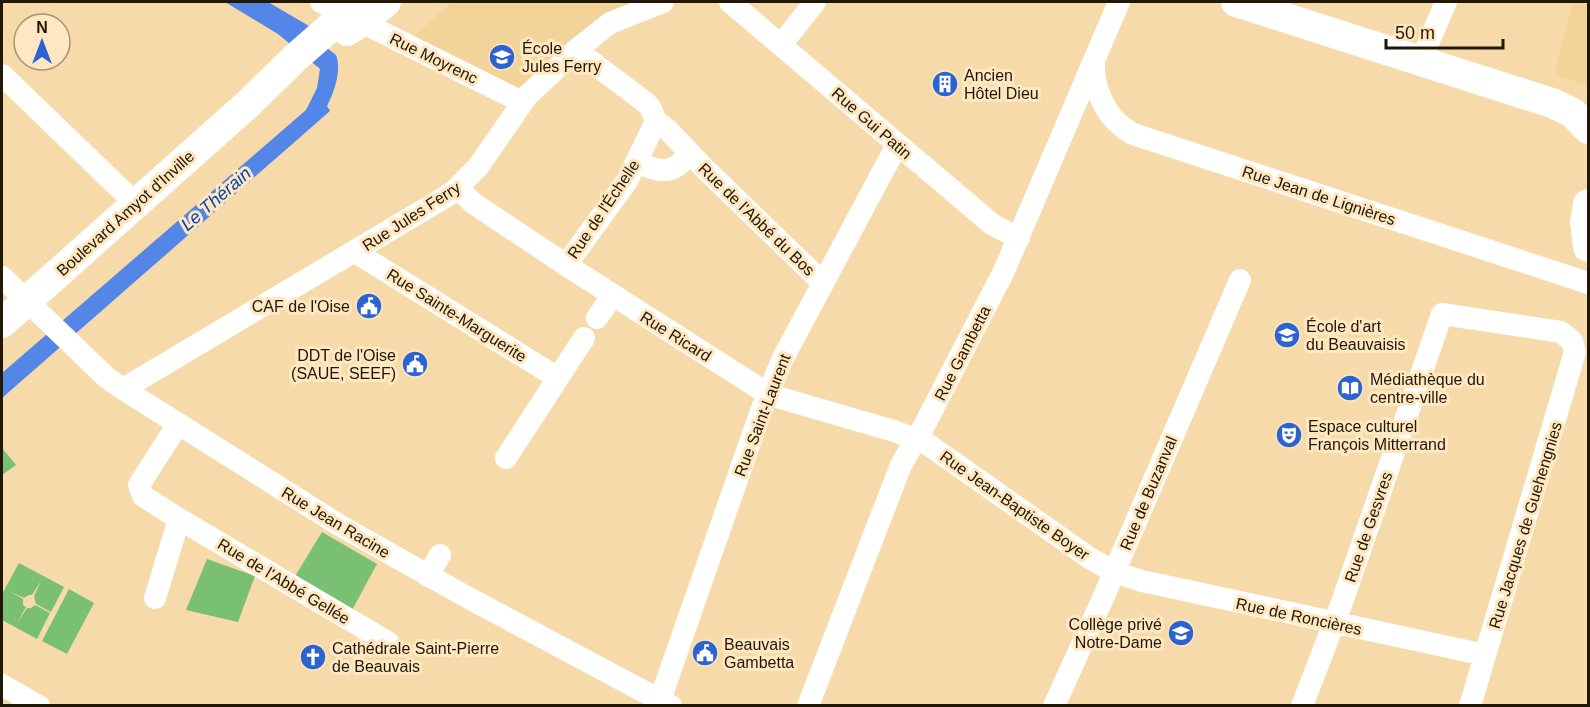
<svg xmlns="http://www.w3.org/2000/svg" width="1590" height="707" viewBox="0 0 1590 707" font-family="Helvetica,sans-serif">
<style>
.built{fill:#f2d39a}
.green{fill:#79c072}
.water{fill:#5486e7}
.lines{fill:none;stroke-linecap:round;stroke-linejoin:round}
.minor{stroke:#fff;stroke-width:22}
.major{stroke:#fff;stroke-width:30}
.labels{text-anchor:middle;stroke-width:6;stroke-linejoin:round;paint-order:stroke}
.poi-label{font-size:16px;fill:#211705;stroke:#ffe8c1;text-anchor:start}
.street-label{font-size:16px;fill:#211705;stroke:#ffe8c1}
.water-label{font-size:18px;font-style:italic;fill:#0942b1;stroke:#ffe8c1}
</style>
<rect width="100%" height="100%" fill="#f6daa9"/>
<path class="built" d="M452,2h186l-123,87 -103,-51z
M1573,2h15v84l-34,-12z"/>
<path class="green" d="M2,448l14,17 -14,10z
M322,532l55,32 -26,48 -57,-34z
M207,559l48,17 -17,46 -52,-12z
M19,563l45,24 -13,25 -15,-8 -2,-8 7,-15 -9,14h-3l-5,3 -15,-7 14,8v6l3,2 -9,16 10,-15h4l4,-3 15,8 -13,26 -35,-19v-26z
M69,589l25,14 -27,51 -25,-13z"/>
<path class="water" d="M225,2h43l41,24 -1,7 28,22c6,15 -2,37 -9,51l3,5 -328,287v-25l304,-263 11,-22 3,-19 -42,-35z"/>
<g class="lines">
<path class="minor" d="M321,2l201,100
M730,2l263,223 26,13
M781,45l34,-43
M1427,46l19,-44
M576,50l69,52 5,5 6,14 12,9 37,39 118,114
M1094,62c-1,29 13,58 39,72l455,149
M2,75l134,129
M637,162c24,11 35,13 53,-8
M458,188l15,15 93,62 191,122 20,10 117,34 32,12 162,114 26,15 28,9 343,74
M355,252l203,126
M566,265l61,-84 29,-60
M2,277l104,100 17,12 216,136 126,71 206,110
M597,318l15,-22
M123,389l329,-196 26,-26 49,-71 49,-46 34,-27 53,-21
M506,458l78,-120
M179,519l210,124
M428,576l12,-21
M155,598l24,-79 -36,-23 -4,-11 39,-61
M2,685l37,21
M658,706l103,-295 21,-51 115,-215
M808,706l93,-241 24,-41 79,-153 115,-269
M1054,706l50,-110 136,-316
M1302,706l39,-101 101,-291 119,18 11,9 3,11 -105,354"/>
<path class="major" d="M1236,2l316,101 21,10 15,16
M347,31l15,-9 24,-20
M1588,204l-3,18 3,25
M2,323l246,-219 47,-46 64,-56"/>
</g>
<defs>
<symbol id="school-disc" viewBox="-11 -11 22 22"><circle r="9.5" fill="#2c63d1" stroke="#ffe8c1"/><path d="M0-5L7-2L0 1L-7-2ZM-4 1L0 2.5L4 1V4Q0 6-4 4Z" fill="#fff"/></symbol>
<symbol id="building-disc" viewBox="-11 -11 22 22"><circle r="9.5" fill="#2c63d1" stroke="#ffe8c1"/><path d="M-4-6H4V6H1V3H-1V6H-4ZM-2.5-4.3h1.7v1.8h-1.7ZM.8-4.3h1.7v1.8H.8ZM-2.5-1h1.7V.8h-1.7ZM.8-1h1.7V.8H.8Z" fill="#fff"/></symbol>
<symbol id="civic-disc" viewBox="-11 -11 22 22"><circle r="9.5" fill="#2c63d1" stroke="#ffe8c1"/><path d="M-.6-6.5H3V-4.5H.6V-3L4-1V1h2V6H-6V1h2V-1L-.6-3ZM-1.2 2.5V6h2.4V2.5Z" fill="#fff"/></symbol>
<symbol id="library-disc" viewBox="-11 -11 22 22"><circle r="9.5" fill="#2c63d1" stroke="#ffe8c1"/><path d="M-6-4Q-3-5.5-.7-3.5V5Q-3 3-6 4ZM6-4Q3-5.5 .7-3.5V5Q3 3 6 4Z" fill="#fff"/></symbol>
<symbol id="theatre-disc" viewBox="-11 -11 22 22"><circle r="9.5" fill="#2c63d1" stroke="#ffe8c1"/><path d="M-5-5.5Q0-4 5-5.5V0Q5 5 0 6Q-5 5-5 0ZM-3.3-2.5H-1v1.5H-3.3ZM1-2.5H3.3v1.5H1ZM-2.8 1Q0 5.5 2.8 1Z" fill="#fff"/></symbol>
<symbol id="church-disc" viewBox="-11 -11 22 22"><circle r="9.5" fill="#2c63d1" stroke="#ffe8c1"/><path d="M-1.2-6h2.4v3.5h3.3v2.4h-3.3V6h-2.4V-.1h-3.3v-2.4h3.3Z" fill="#fff"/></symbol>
</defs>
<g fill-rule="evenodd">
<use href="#school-disc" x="487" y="42" width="30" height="30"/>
<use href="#building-disc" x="930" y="69" width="30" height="30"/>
<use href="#civic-disc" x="354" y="291" width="30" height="30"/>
<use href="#school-disc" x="1272" y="320" width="30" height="30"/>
<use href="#civic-disc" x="400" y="349" width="30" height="30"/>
<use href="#library-disc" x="1335" y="373" width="30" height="30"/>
<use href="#theatre-disc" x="1274" y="420" width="30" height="30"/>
<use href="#school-disc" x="1166" y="618" width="30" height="30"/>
<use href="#civic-disc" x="690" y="638" width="30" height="30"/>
<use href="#church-disc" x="298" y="642" width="30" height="30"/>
</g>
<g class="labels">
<g class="poi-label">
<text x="522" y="54">École<tspan x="522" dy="18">Jules Ferry</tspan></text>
<text x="964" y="81">Ancien<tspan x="964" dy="18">Hôtel Dieu</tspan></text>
<text x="350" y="312" text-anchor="end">CAF de l'Oise</text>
<text x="1306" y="332">École d'art<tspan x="1306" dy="18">du Beauvaisis</tspan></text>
<text x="396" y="361" text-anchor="end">DDT de l'Oise<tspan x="396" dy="18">(SAUE, SEEF)</tspan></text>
<text x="1370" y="385">Médiathèque du<tspan x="1370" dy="18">centre-ville</tspan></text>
<text x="1308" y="432">Espace culturel<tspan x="1308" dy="18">François Mitterrand</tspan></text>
<text x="1162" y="630" text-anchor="end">Collège privé<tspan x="1162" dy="18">Notre-Dame</tspan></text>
<text x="724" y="650">Beauvais<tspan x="724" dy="18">Gambetta</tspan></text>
<text x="332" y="654">Cathédrale Saint-Pierre<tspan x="332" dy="18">de Beauvais</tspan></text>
</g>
<g class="street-label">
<text transform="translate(434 58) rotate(26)" y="6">Rue Moyrenc</text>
<text transform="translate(872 123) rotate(41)" y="6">Rue Gui Patin</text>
<text transform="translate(1319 195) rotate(18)" y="6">Rue Jean de Lignières</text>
<text transform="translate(603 209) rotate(-56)" y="6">Rue de l'Échelle</text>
<text transform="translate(125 213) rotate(-42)" y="6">Boulevard Amyot d'Inville</text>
<text transform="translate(411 216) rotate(-33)" y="6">Rue Jules Ferry</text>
<text transform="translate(757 219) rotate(44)" y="6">Rue de l'Abbé du Bos</text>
<text transform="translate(457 315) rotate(32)" y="6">Rue Sainte-Marguerite</text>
<text transform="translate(676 336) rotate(32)" y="6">Rue Ricard</text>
<text transform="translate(962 353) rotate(-63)" y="6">Rue Gambetta</text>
<text transform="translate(762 415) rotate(-69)" y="6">Rue Saint-Laurent</text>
<text transform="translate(1148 493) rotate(-67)" y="6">Rue de Buzanval</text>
<text transform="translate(1015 505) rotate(35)" y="6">Rue Jean-Baptiste Boyer</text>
<text transform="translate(336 522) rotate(31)" y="6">Rue Jean Racine</text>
<text transform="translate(1525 525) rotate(-73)" y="6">Rue Jacques de Guehengnies</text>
<text transform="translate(1368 527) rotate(-71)" y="6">Rue de Gesvres</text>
<text transform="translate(284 581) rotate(31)" y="6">Rue de l'Abbé Gellée</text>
<text transform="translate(1299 616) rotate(12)" y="6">Rue de Roncières</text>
</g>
<g class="water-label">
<text transform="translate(216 199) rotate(-41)" y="6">Le Thérain</text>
</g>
</g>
<rect width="1590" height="707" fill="none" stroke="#211705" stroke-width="6"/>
<g transform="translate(42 42)"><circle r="28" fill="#ffe8c1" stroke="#a69476" stroke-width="1.5"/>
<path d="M0-4.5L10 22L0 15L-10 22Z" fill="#2c63d1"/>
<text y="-9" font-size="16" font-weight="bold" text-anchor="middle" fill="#211705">N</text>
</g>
<path d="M1386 39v9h117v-9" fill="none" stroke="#211705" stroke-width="3"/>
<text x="1395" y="39" font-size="18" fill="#211705" stroke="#ffe8c1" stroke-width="4.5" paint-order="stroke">50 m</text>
</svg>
